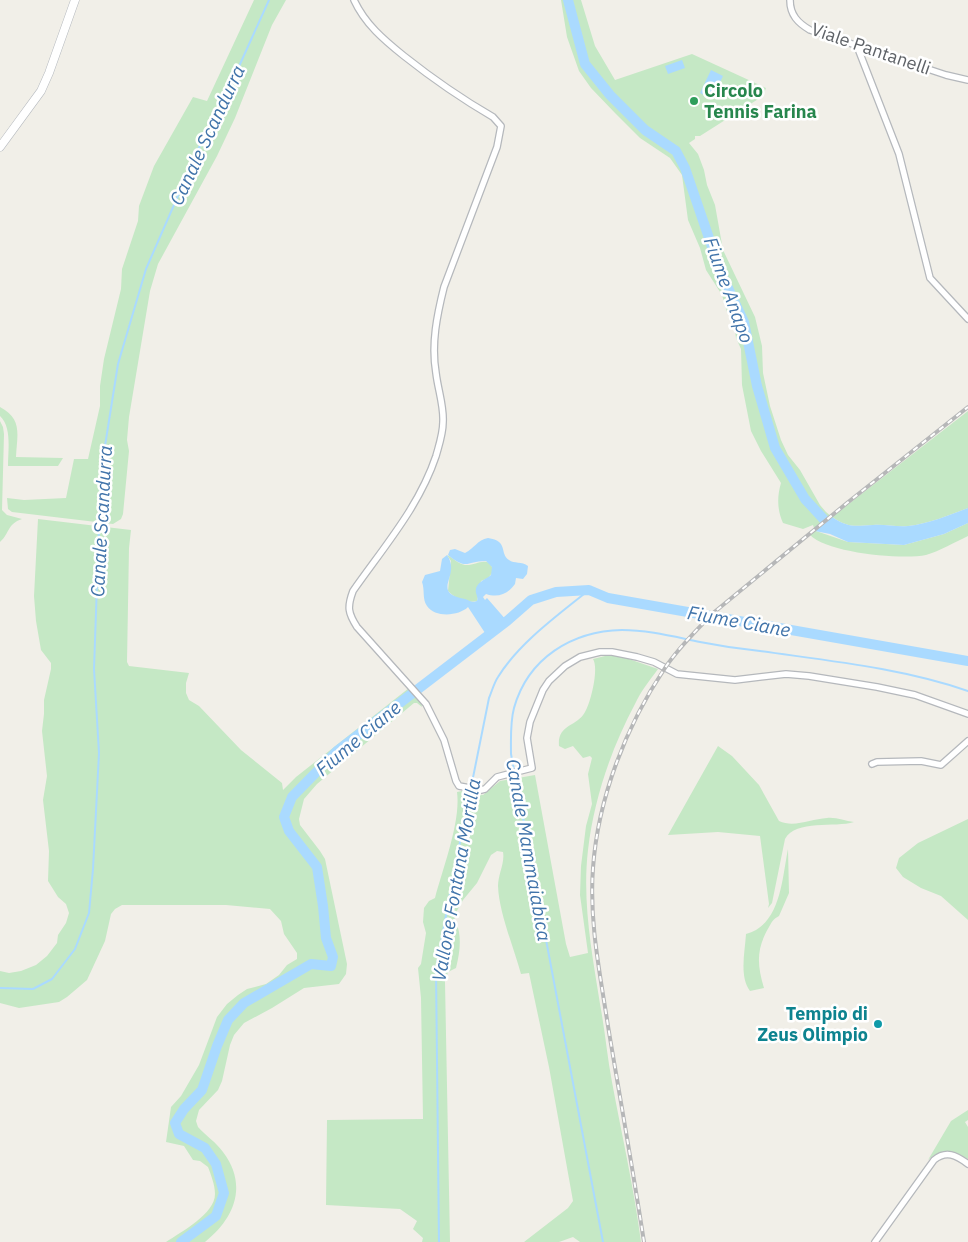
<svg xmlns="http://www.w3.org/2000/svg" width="968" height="1242" viewBox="0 0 968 1242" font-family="'IBM Plex Sans',sans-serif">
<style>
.green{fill:#c5e8c5}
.water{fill:#aadaff}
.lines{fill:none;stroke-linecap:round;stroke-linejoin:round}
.stream{stroke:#aadaff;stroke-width:2}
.river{stroke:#aadaff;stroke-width:10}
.street-casing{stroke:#b5b8bc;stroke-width:8}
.secondary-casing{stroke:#b6babf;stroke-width:9}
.street{stroke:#fff;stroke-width:5.5}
.secondary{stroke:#fff;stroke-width:8}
.rail-casing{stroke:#b6b7b8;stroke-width:4}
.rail{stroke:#fff;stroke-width:2;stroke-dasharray:5.5;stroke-linecap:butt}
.leisure-dot{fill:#2e9e5b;stroke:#fff;stroke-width:2}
.culture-dot{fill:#0f9aa8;stroke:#fff;stroke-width:2}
.labels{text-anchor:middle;stroke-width:5;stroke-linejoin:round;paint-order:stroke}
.street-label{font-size:18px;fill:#5f6368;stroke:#fff}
.leisure-label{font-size:18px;font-weight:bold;fill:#27864d;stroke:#fff;text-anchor:start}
.culture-label{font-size:18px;font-weight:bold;fill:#0d838f;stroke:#fff;text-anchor:end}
.water-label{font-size:19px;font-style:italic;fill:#4174aa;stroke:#fff}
</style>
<rect width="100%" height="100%" fill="#f1efe8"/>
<path class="green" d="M254,0h32l-14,25 -37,93 -18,38 -59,108 -8,27 -21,126 -2,23 2,11 -6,63 -2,5 -8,5 -101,-12 -4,-3 -1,-11 17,2 42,-2 8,-39h14l12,-53v-20l4,-27 17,-70 1,-20 16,-48 1,-15 15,-40 39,-69 14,4z
M561,0h20l14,46 20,34 77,-26 74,34 -3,8 -63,40h-5v3l-6,4 9,11 6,16 3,15 8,20 8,45 32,67 7,29 1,27 7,33 11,34 7,15 12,15 20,35 6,7 6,5 136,-106v97c-19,7 -40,16 -60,18 -12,1 -24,-2 -35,-1 -19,1 -24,3 -41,-8l-16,14 32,11 56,3 40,-11 24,-11v13c-13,6 -28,15 -42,19 -24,5 -99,-2 -116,-20l5,-4 -2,-6 -10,4 -20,-6c-6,-13 -6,-27 -2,-40l-20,-32 -10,-20 -9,-46 -1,-36 -5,-11 -2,-15 -7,-11 -5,-17 -16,-25 -6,-22 -12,-28 -6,-45 -12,-17 -30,-20 -25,-25 -24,-25 -12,-17 -12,-34z
M0,407c23,12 17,28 16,50l47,1 -5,8h-50c0,-16 4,-39 -8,-50z
M0,421l3,6 1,7 -2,76 5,5 15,4c-15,5 -12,14 -22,23z
M38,519l93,11 -2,18 -2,114 2,4 60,7 -3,10v10l3,7 10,6 42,44 41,33 1,7 13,-13 113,-89 12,14 1,5 -5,-4h-3l-97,81 -13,15 -5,20 1,6 20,26 5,8 22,105 -1,10 -7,10 -35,4 -32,20 -28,15 -10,12 -4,10 -8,36 -4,9 -19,20 -3,11 2,6c8,9 18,15 25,25 25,33 12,66 -18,90h-39c15,-10 49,-28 49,-48 0,-9 -4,-19 -7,-27l-8,-6 -7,-1 -9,-14 -18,-4 5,-35 10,-11 18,-31 18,-48 10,-13 11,-9 9,-6 19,-5 13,-9 8,-10 10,-6v-6l-13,-19 -3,-13 -11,-12 -44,-4h-104l-7,4 -4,5 -6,27 -18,39 -20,17 -8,5 -40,6 -19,-5v-32l9,2 12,-2 15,-6 11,-9 10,-13 1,-8 8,-12 3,-10 -3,-9 -8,-7 -10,-16 1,-30 -6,-51 4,-24 -5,-45 2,-17v-14l7,-31v-6l-10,-13 -5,-29 -2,-25z
M447,555c5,2 11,9 18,10 9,1 16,-6 25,-2l2,4 1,5 -5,6 -7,3 -4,20c-9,3 -23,-3 -29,-10l3,-30z
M609,655l11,1 38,13c-8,11 -17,22 -23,35 -24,45 -41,95 -47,146 -6,52 4,103 12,154 5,26 7,52 12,78 10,54 22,106 29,160h-61l-7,-5 -14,5h-35l44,-34 5,-7 -24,-134 -20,-94 -8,1c-7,-26 -22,-61 -23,-88 0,-12 7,-23 5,-34l-6,-1 -6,4 -14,28 -14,17 -9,16c1,5 4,10 5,16 2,12 0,24 -3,36l-8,4 -3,10 5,260h-28l1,-4 -10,-9 4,-8 -17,-12 -74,-4 1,-85 96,-1 -2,-121 -3,-30 3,-4 5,-31 -3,-11 1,-14 5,-7 6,-3c8,-30 26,-77 22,-106l5,-1 21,4 17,-14 35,-6 31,169 4,13 18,-4 -8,-58 1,-29 5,-40 6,-22 -4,-30 4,-16 -2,-2 -7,2 -10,-12 -8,3 -6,-3c-2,-22 18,-19 26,-34 6,-10 14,-44 8,-53z
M718,746l14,10 27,29 20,36c15,7 32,-2 48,-3 9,-1 18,3 27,4 -19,6 -58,-3 -69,17l-13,64 -4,5 1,-4 -9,-68 -42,-4 -50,3z
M968,819v101l-27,-24 -20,-8 -18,-11 -7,-9 3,-10 19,-15z
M788,849l1,44 -10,23c-6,3 -7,6 -10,11 -13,22 -12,38 -5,61l-14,3c-11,-15 -5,-39 -4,-57 35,-9 36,-56 42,-85z
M968,1110v10l-3,2 3,5v32c-16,-9 -25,-12 -40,1l23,-39z"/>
<path class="water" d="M682,60l3,8 -17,6 -3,-8z
M711,70l12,6 -11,23 -12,-6z
M968,508v15l-24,11 -40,11 -56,-3 -18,-8 -15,-3 17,-14c17,11 22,9 41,8 11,-1 23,2 35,1 20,-2 41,-11 60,-18z
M488,538c21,3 11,15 21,22 5,4 13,1 19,6l-1,8 -4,5 -7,-1 -1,6c-7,10 -17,14 -29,10l-3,3 2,3 2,-2 20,23 -20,15 -19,-29c-9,9 -33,11 -41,-1 -5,-7 -2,-16 -5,-24l3,-7 15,-4 2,-12 5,-4c15,21 -18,37 18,44 6,2 6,4 12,2 1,-3 0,-5 -1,-8 -2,-10 9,-13 15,-18l1,-8 -6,-6c-20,0 -18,10 -38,-6l2,-5 5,-1 10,4c10,-5 12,-13 23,-15z"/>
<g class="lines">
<path class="stream" d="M0,988l33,1 19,-10 23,-30 14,-36 4,-44 6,-116 -5,-84 7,-198 17,-107 28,-95 55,-126 35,-70 33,-73
M439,1242l-3,-272 18,-98 35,-174c3,-7 5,-15 9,-21 21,-34 60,-62 91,-87
M603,1242l-92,-488c0,-15 -1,-31 3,-46 14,-50 58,-77 108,-78 26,0 53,7 78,12 20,4 40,7 60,9 70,10 141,17 208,40"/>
<path class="river" d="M568,0l17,64 25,31 35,35 31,21 9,17 36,105 23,49 13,64 18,62 30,51 25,27 6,2
M181,1242l35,-26 8,-23 -8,-29 -11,-16 -26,-14 -4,-11 9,-14 18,-19 15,-44 11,-26 16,-17 67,-39 20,2 2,-9 -7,-19 -3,-32 -6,-39 -28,-36 -5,-14 8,-20 45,-46 170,-130 24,-21 25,-8 33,-2 19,8 360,63"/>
<defs>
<path id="street" d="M354,0c11,24 30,40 50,56 29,23 58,43 89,61l8,9 -4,21 -53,140c-7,28 -13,57 -8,86 2,17 8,33 7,49 0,12 -4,23 -7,34 -17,51 -53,92 -83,135 -6,16 -5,22 4,36l69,77 18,36 12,41 3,5 22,4 4,-1 12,-12 35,-9 -5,-30 3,-16 13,-32 6,-9 16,-15 15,-9 20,-5h12l25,5 17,5 23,12 58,6 51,-6 23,2 68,11 38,8 53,19
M790,0c0,15 8,23 20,30l136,45 22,5
M857,46l42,108 31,124 38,41
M872,764l5,-2 44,-1 20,4 27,-24
M875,1242l59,-82c12,-10 22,-5 34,4"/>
<path id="secondary" d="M0,147l41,-56 8,-18 26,-73"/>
</defs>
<use href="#street" class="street-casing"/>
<use href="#secondary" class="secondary-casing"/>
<use href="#street" class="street"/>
<use href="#secondary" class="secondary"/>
<defs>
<path id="rail" d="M644,1242c-11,-72 -24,-144 -36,-216 -8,-53 -19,-104 -15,-158 5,-70 33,-142 72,-200 13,-20 31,-37 47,-54l135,-111 121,-96"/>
</defs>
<use href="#rail" class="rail-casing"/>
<use href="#rail" class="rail"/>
</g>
<circle class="leisure-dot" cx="694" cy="101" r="5"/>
<circle class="culture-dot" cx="878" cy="1024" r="5"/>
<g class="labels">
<g class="street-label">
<text transform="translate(871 49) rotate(19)" y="6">Viale Pantanelli</text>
</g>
<g class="leisure-label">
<text x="704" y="97">Circolo<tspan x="704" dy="21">Tennis Farina</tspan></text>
</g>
<g class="culture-label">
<text x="868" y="1020">Tempio di<tspan x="868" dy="21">Zeus Olimpio</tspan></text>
</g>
<g class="water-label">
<text transform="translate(207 135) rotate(-65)" y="7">Canale Scandurra</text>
<text transform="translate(729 290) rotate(70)" y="7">Fiume Anapo</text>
<text transform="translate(101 521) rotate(-87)" y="7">Canale Scandurra</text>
<text transform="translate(739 621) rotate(10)" y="7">Fiume Ciane</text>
<text transform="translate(358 738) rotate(-40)" y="7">Fiume Ciane</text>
<text transform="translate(529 850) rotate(80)" y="7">Canale Mammaiabica</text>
<text transform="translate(456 880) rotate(-80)" y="7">Vallone Fontana Mortilla</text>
</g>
</g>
</svg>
